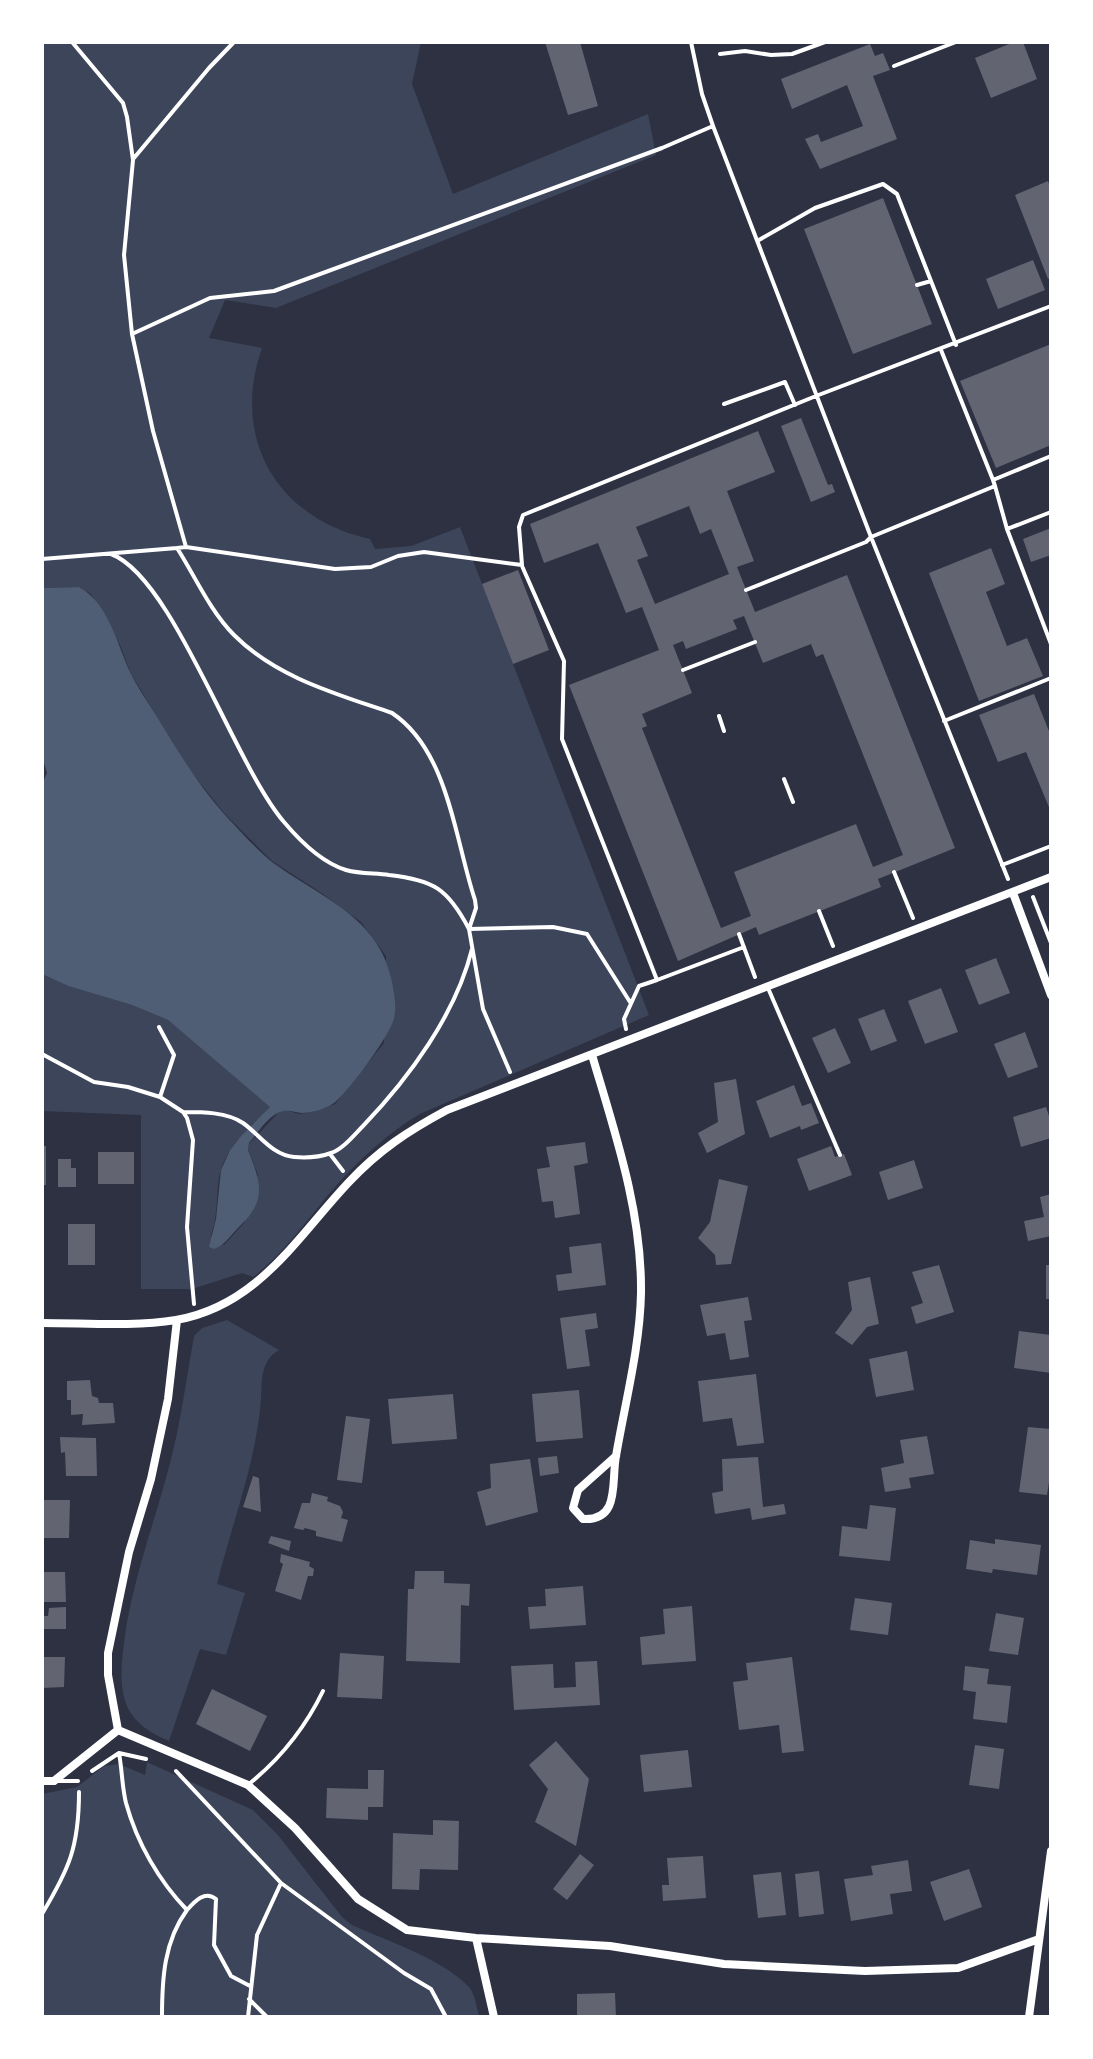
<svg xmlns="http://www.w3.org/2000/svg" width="1093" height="2059" viewBox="0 0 1093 2059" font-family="'Fira Sans Condensed',sans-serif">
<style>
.green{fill:#3c4559}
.water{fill:#4f5d75}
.building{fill:#626471;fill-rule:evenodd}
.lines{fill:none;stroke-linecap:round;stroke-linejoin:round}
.path{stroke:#fff;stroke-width:4}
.service{stroke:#fff;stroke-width:4}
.minor{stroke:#fff;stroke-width:8}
</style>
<rect width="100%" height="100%" fill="#2d3142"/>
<path class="green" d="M42,42h379l-9,42 41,110 195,-80 8,41 -380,153 -51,-8 -16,38 53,10c-32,91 16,171 108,191l5,10 36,-3 49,-19 189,488 -229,99c-29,17 -53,39 -76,63 -31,33 -55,73 -91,100l-11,-4 -50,16h-51v-174l-99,-4v-137l26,12 64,19 36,15 103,87c-21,20 -47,41 -52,71 -3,20 -1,38 -8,57l13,10 20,-22 14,-48 -10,-26 1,-5 29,-31 8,-3 13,4 14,-2 22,-8 49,-61 2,-87 -25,-34 -41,-30 -48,-31 -47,-47 -37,-46 -57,-94 -11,-29 -29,-51 -12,-7 -37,1z
M227,1320l52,30c-19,11 -17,31 -18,50 -5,62 -29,124 -44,184l28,9 -19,62 -26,-6 -31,92c-19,-8 -37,-19 -44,-40 -7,-24 -2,-49 1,-73 11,-65 36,-126 50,-190 7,-34 12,-68 18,-102l8,-8z
M147,1762l106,48 25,25 64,82 10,8c35,16 91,34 117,62 6,7 8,21 10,30h-437v-223l35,-7 27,-21 15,-2 26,11z"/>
<path class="water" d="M79,587c30,16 38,58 52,87 8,16 19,31 28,46 20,33 40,66 66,95 14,15 31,34 47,47 49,36 107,54 120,120 2,12 5,24 2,36 -2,15 -51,82 -63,87 -9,5 -20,8 -29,8 -6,0 -12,-3 -18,-2 -15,2 -26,22 -35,32l-1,7c14,35 19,51 -11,79 -8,8 -12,16 -23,20l-5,-2 7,-28 5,-49 9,-20 11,-14 29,-29 -102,-87 -36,-15 -64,-19 -26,-12v-190l5,-11 -5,-17v-168z"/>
<path class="building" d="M545,42h35l18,64 -30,9z
M1014,42h9l14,37 -46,19 -16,-40z
M870,44l5,12 8,-3 7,17 -17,6 24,63 -77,30 -15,-30 13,-5 3,8 42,-16 -16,-41 -55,24 -11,-30z
M1048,181l3,8v88l-3,2 -33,-84z
M883,198l49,126 -79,30 -49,-125z
M1033,260l12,30 -47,19 -12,-30z
M1051,344v101l-55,23 -36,-87z
M801,418l27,67 4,-1 3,8 -24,10 -30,-76z
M758,431l17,41 -48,19 27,70 -17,6 18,45 92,-37 108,273 -77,31 3,8 -122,48 -3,-8 -78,34 -109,-276 90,-35 -17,-43 -16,6 -28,-70 -54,20 -14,-39zM689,506l11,28 11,-5 18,45 -74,30 -18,-44 11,-4 -12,-29zM744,616l19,47 48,-19 5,13 7,-3 80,201 -30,12 -17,-43 -122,48 17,44 -30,12 -79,-200 5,-2 -5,-12 50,-21 -19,-48 10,-4 3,8 51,-20 -4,-9z
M1051,528v27l-20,7 -8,-23z
M991,548l14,36 -19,8 21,54 20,-8 16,38 -64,25 -50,-128z
M518,570l31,80 -36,14 -31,-80z
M1034,694l17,42v76l-25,-60 -28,10 -19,-47z
M996,958l14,35 -31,12 -14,-35z
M941,988l17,44 -33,12 -17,-43z
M884,1009l13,32 -26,10 -13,-32z
M835,1028l16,35 -23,10 -16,-35z
M1025,1032l13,35 -30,11 -14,-34z
M736,1079l9,55 -38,19 -9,-20 20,-11 -4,-39z
M794,1085l8,21 9,-3 8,20 -18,7 -1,-4 -30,12 -14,-37z
M1046,1107l5,15v16l-30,9 -8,-30z
M585,1142l3,21 -14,3 6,48 -25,4 -2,-17 -11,1 -5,-33 13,-2 -4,-20z
M42,1146h4v39h-4z
M831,1146l4,11 9,-3 8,21 -43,16 -12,-32z
M98,1152h36v32h-36z
M58,1159h13v9h5v19h-18z
M914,1160l9,28 -35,12 -9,-28z
M719,1179l29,7 -17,78 -15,1 -1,-10 -17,-17 12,-16z
M1051,1194v42l-23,5 -4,-20 20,-4 -4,-20z
M68,1224h27v41h-27z
M601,1243l5,42 -48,6 -2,-16 16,-2 -3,-26z
M939,1265l15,47 -38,12 -5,-17 12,-4 -11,-31z
M1046,1265h5v34h-5z
M870,1277l9,47 -12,3 -15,18 -17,-12 17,-23 -4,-28z
M748,1297l4,23 -8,1 5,36 -19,3 -5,-27 -18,3 -7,-31z
M596,1313l2,15 -13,2 5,36 -23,3 -7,-51z
M1019,1331l32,4v38l-37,-5z
M907,1351l7,39 -38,7 -7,-38z
M756,1374l8,69 -27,3 -5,-28 -29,4 -5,-41z
M90,1380l2,16 6,2 1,5h14l2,20 -33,2 1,-11 -12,1v-15h-4v-19z
M579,1390l4,48 -47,4 -4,-48z
M453,1394l4,45 -65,5 -4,-45z
M346,1416l24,3 -8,64 -25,-3z
M1028,1427l23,2v40l-4,26 -28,-3z
M927,1436l7,38 -25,4 2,10 -26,4 -4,-24 23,-5 -4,-23z
M60,1437l36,1 1,38h-31l-1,-24 -4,1z
M557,1456l2,17 -19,3 -2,-18z
M758,1457l5,50 21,-3 2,10 -34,6 -2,-12 -35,6 -3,-21 11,-2 -1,-32z
M530,1459l8,53 -52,14 -9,-34 14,-4 -1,-24z
M253,1476l6,2 2,34 -18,-5z
M312,1493l16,4 -1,4 13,5 3,6 -2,6 7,2 -6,22 -26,-6v-5l-11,-3 -2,2 -9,-2 8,-25h8z
M42,1500h28l-1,38h-27z
M870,1505l26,3 -6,53 -51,-5 3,-30 25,3z
M271,1536l20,5 -2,10 -21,-8z
M995,1539l46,6 -4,30 -44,-6 -1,4 -26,-4 4,-29 25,4z
M281,1554l29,8 -1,4 5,3 -1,7h-5l-7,24 -26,-9 8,-27 -3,-2z
M415,1571h29v12l26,1 -1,22 -8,-1 -1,58 -54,-2 2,-72h6z
M42,1572h23l1,30h-24z
M583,1586l3,39 -56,4 -2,-22 18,-1 -1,-17z
M855,1598l37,5 -4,32 -38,-5z
M692,1606l4,55 -54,4 -2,-28 25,-3 -2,-25z
M66,1607v22h-23v-13h5l1,-8z
M996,1613l28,5 -6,37 -29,-4z
M340,1653l44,3 -2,43 -45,-2z
M42,1657h23l-1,30 -22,1z
M792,1657l12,94 -22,2 -3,-28 -40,5 -6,-48 15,-2 -2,-17z
M597,1661l3,44 -86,5 -3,-44 42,-2 1,24 22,-1 -1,-25z
M965,1666l24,3 -2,15 24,2 -4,37 -34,-4 3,-27 -13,-2z
M212,1689l55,27 -17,35 -54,-27z
M556,1741l33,38 -13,67 -41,-24 13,-33 -19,-24z
M975,1745l29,4 -5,40 -30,-4z
M688,1750l4,37 -48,5 -4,-37z
M368,1770h16l-1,37h-15v13l-42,-2 1,-30 41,1z
M433,1820l26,1 -1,49 -38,-1 -1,21 -27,-1 1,-56 40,2z
M580,1854l14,11 -27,35 -14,-11z
M703,1856l3,42 -43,3 -1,-16h7l-2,-27z
M908,1860l4,31 -22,3 3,20 -42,7 -7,-42 29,-4 -2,-9z
M969,1869l13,38 -38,14 -14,-39z
M819,1871l5,43 -25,3 -4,-43z
M781,1872l5,43 -28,3 -5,-43z
M615,1993l1,24h-39v-23z"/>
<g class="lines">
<path class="path" d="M72,42l51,61 4,14 6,43 -9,95 8,79 21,97 33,116 -9,1
M691,42l11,52 11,32
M134,158l75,-90 25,-26
M759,240l56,-32 68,-24 14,10 59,151
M917,285l14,-4
M132,334l78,-36 64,-7 388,-143 51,-22 158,411 124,-51 -2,-6 58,-24
M941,350l52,130
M724,404l61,-22 10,23
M995,486l12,43 44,115
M1007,529l44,-17
M186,547l149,22 36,-2 27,-11 26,-4 98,13 -3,-38 4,-12 293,-119 235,-90
M111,554c62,23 123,210 173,268 16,19 39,41 62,48 14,4 29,3 43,5 45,5 59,14 80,54l84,-2 34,7 43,68
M42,559l135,-11c18,28 33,63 57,87 43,43 103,59 158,78 57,38 63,128 83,187l1,8 -7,21 14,80 27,63
M522,566l42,95 -2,78 95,241 87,-33
M746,590l120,-48 5,-5 137,342
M683,670l72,-28
M719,716l5,15
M944,721l107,-43
M784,779l9,23
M1002,865l49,-19
M894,872l19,46
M1033,897l18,46
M819,911l14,35
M739,934l16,43
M159,1027l15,28 -14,42
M626,1029l-2,-10 15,-33 18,-6
M42,1054l52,28 34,5 32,10 23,15 4,6 6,22 -6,87 7,77
M183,1112c19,0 44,0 60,11 17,12 29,32 51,34 11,1 26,0 37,-4 12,-4 23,-18 32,-27 46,-48 93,-112 109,-177
M330,1154l13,17
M119,1753c3,16 3,34 7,50 11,40 33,78 61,107 -23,31 -25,69 -25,107
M92,1771l27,-18 27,6
M176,1771l105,112 123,90 27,16 15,28
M187,1910c8,-9 18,-20 29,-11l-2,46 17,31 19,10
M42,1914c27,-45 37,-67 37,-122
M249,1999l18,18
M248,2017l9,-82 24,-52"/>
<path class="service" d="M720,54l25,-3 26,4 21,-1 33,-12
M894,66l62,-24
M768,988l72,167
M56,1781h22
M249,1784c31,-25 57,-58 74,-93"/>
<path class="minor" d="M1013,893l38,102
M592,1055c23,78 50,156 49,238 -1,54 -16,110 -25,163 -5,25 5,65 -33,63l-10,-11 5,-18 38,-34
M42,1323c44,0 91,4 134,-3 82,-14 121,-83 173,-138 30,-32 59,-51 98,-72l604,-233
M118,1730l130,55 47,43 63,71 49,31 69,8 134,8 114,18 141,7 93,-3 81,-29
M118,1730l-10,-55v-22l21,-101 22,-73 17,-80 9,-79
M42,1781h12l64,-51
M476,1938l18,79
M1029,2017l22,-166"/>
</g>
<rect width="1093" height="2059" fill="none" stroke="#ffffff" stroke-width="88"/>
</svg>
